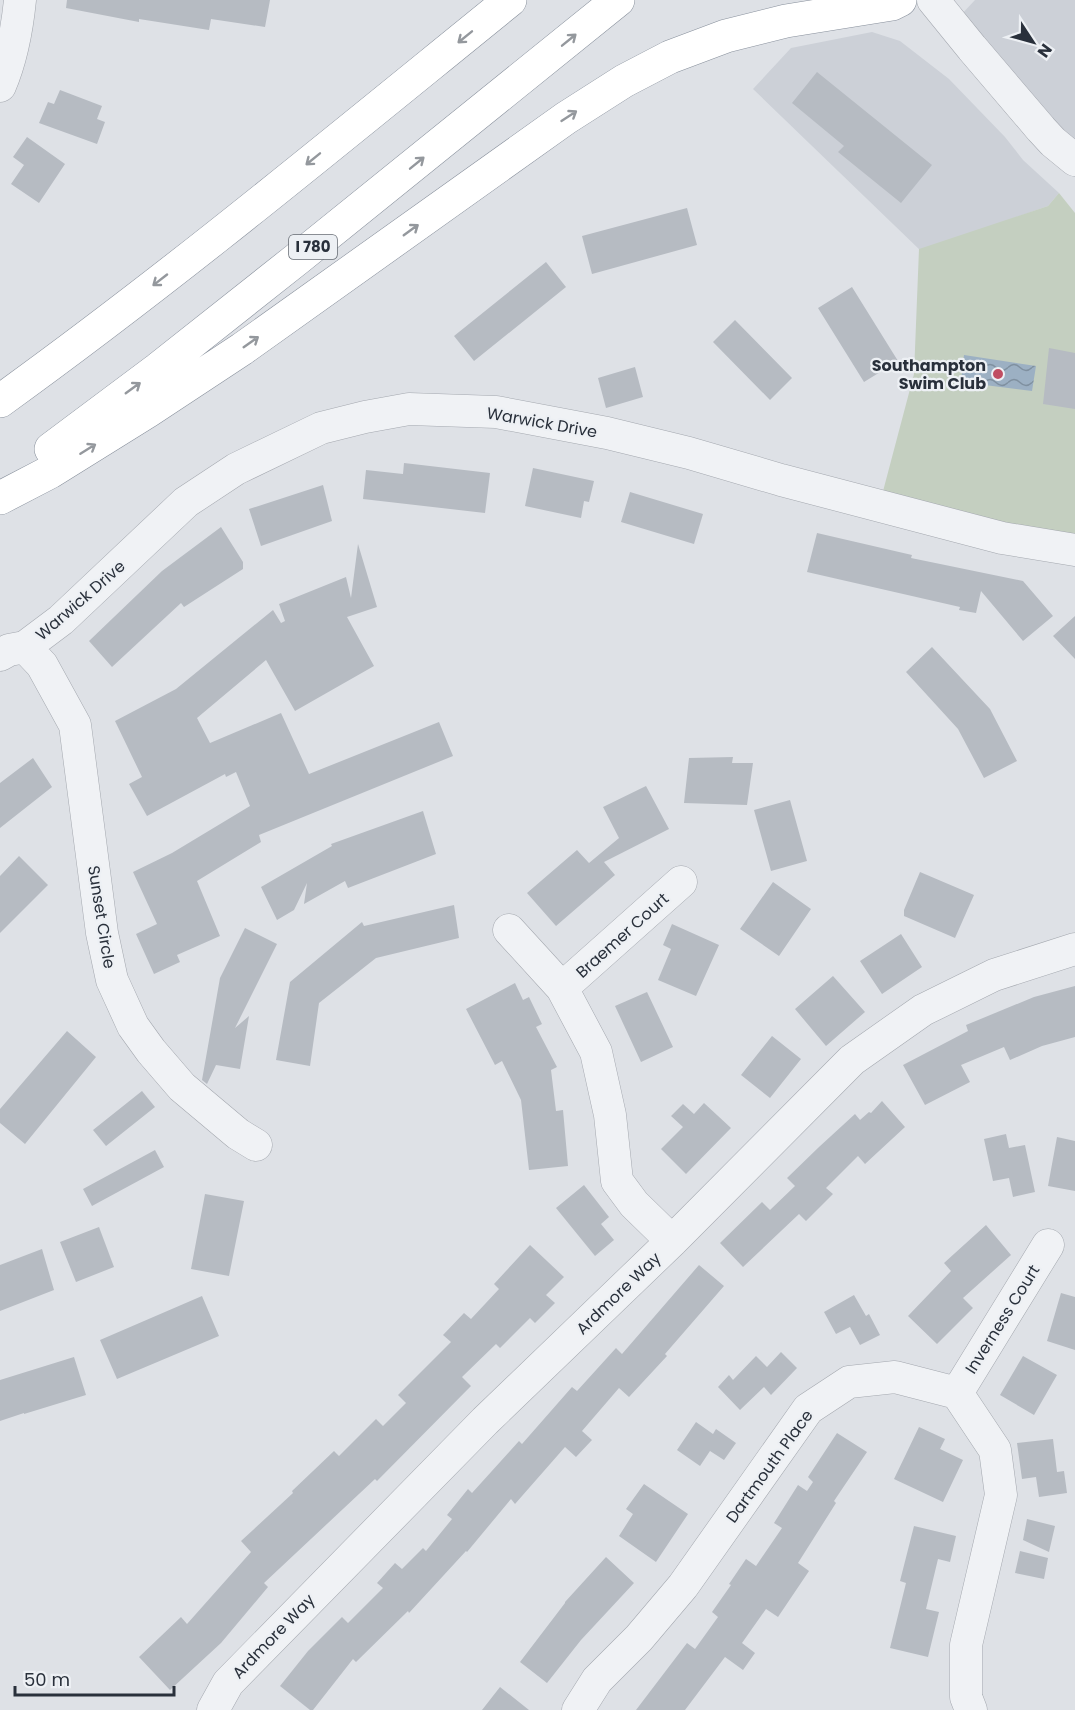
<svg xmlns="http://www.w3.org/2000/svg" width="1075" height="1710" viewBox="0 0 1075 1710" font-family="Poppins,sans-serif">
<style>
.built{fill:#ccd0d7}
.pitch{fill:#c4cfc0}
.water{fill:url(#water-waves)}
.building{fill:#b6bbc2}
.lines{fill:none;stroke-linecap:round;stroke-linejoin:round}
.minor-casing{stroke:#a4a8af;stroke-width:33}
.highway-casing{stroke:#878f9b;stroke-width:34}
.minor{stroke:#f0f2f5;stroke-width:32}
.highway{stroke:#fff;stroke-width:33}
.oneway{stroke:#94989d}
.poi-dot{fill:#c04e62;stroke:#edf0f4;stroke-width:2}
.labels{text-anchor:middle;stroke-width:4.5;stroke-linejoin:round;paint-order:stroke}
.shield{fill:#edf0f4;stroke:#646a72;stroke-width:1.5}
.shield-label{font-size:15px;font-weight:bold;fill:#29303b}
.poi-label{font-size:16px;font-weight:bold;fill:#29303b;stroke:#edf0f4;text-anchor:end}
.street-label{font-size:16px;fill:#29303b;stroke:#edf0f4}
</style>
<defs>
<pattern id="water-waves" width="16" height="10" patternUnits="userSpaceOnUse" patternTransform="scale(1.5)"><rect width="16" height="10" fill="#9cb0c3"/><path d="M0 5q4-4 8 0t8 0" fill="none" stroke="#7f90a0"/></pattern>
</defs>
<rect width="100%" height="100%" fill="#dee1e6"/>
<path class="built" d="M975,0h100v143l-115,-127z
M872,32l28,9 49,38 56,58 18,23 36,33 -11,13 -127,45 -168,-162 38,-41z"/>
<path class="pitch" d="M1059,193l16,20v327l-193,-45 32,-121 5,-125 129,-43z"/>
<path class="water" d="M964,355l72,11 -4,25 -71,-9z"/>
<path class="building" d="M67,0h203l-5,27 -54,-8 -2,11 -70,-11v3l-73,-14z
M817,72l115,93 -31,38 -63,-51 6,-6 -52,-43z
M60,90l42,16 -5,13 8,3 -8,22 -58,-21 9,-21 6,2z
M27,137l38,27 -26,39 -28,-19 13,-19 -11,-8z
M687,208l10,37 -105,29 -10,-38z
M546,262l20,25 -92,74 -20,-25z
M852,287l46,74 -34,21 -46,-74z
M735,320l57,58 -22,22 -57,-58z
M1049,348l26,5v56l-32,-5z
M635,367l8,30 -37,11 -8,-30z
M404,463l86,10 -5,40 -122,-14 3,-29 37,4z
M533,468l61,13 -5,21 -5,-1 -3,17 -56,-12z
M323,485l9,36 -71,25 -12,-37z
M630,492l73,22 -9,30 -73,-22z
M221,527l22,35v7l-59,38 -3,-4 -69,64 -23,-26 73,-70z
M817,533l95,22 -1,3 112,23 30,35 -30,25 -42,-50 -5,22 -17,-3 1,-3 -153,-35z
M358,544l19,63 -30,10 27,49 -79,45 -29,-51 -69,58 13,25 71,-30 28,61 130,-52 14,34 -194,79 2,7 -64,39 23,55 -43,19 3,7 -26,12 -18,-40 21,-10 -24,-52 39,-19 78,-47 -14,-34 -10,5 -1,-3 -78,42 -18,-32 13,-7 -27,-56 61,-32 97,-79 8,13 4,-2 -6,-17 67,-27 5,21z
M1075,616v43l-22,-23z
M932,647l58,62 27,52 -33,17 -26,-49 -52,-57z
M733,757l-1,6h21l-6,42 -63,-2 5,-45z
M33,758l19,29 -52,41v-45z
M646,786l23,43 -65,33 11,13 -59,51 -29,-33 50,-43 12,13 30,-25 -16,-31z
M790,800l17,61 -36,10 -17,-61z
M423,811l13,43 -88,34 -3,-7 -41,23 3,-21 -13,27 -17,10 -16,-33 71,-41 -1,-2z
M19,856l29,29 -48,48v-57z
M920,872l54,23 -19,43 -51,-22v-6z
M773,882l38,27 -32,47 -39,-27z
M454,905l5,33 -83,20 -57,45 -9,63 -34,-6 14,-78 72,-60 2,4z
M672,924l47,21 -23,51 -38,-16 13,-31 -8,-4z
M245,928l32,16 -42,84 14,-12 -9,53 -24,-4 -9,19 -5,-4 18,-102z
M901,934l21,33 -40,27 -22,-33z
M833,976l32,36 -39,34 -31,-37z
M515,983l8,17 6,-3 13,27 -6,3 21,40 -6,3 5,41 7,-1 5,56 -39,4 -8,-70 -19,-39 -7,4 -29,-56z
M1075,986v51l-33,9 -32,14 -6,-13 -43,18 9,17 -45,23 -22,-40 65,-34 -2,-6 68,-28z
M647,992l26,55 -32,15 -26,-56z
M67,1031l29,26 -71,87 -25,-21v-14z
M772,1036l29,23 -31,39 -29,-23z
M142,1091l13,16 -49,39 -13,-16z
M882,1101l23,26 -40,37 -7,-8 -32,32 7,6 -27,27 -7,-7 -56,53 -23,-24 42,-41 8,8 25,-24 -8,-8 32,-31 36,-33 5,6 9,-8 2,1z
M704,1103l27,25 -45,46 -25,-25 22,-22 -12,-11 12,-12 11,10z
M1006,1134l3,14 16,-3 10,47 -22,5 -4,-19 -16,3 -9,-42z
M1057,1137l18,4v50l-27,-5z
M155,1150l9,17 -72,39 -9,-17z
M584,1185l25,32 -8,7 13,16 -19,16 -39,-48z
M205,1194l39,7 -15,75 -38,-7z
M986,1225l25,30 -48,43 10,10 -36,36 -29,-28 43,-45 -7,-8z
M99,1227l15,40 -38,15 -16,-40z
M530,1245l34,32 -18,18 9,8 -20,20 -5,-5 -30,30 -4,-4 -34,33 9,9 -94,95 -2,-2 -111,104 4,4 -47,56 -51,47 -31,-33 42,-40 6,7 64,-72 -10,-11 52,-48 -1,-2 42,-40 5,5 37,-37 7,7 23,-23 -8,-8 53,-53 -8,-7 21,-22 7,6 28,-30 -5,-5z
M42,1249l12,41 -54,21v-46z
M699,1265l25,21 -59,68 2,2 -38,41 -10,-9 -37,43 10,9 -16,17 -11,-10 -50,57 -4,-5 -44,53 -1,-1 -57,62 -1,-2 -52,51 -3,-3 -40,51h-3l-30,-24 28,-35 34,-34 6,6 35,-35 -6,-5 18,-20 7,6 21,-21 3,3 26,-32 -5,-4 21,-26 4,4 47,-52 3,3 50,-57 5,4 39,-43 6,6z
M1061,1293l14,4v53l-28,-9z
M854,1295l12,21 3,-2 11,21 -20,10 -10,-18 -14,7 -12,-22z
M202,1296l17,40 -102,43 -17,-39z
M781,1352l16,16 -26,27 -7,-8 -24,23 -22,-23 11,-12 4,5 23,-24 11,11z
M1023,1356l34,19 -23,40 -34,-20z
M74,1357l12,38 -62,19v-1l-24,8v-41z
M696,1422l17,12 3,-5 20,14 -12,17 -14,-9 -10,15 -23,-16z
M919,1427l26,12 -5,10 23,11 -20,42 -49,-23z
M837,1433l30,19 -33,49 2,2 -38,60 11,8 -31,46 -12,-8 -24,34 13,10 -12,17 -18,-13 -40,53h-49l51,-67 8,6 23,-32 -6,-5 19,-27 -2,-1 17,-25 10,7 26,-38 -8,-5 24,-38 9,6 6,-9 -5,-5z
M1053,1439l4,33 7,-1 3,22 -28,4 -3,-20 -14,2 -5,-36z
M644,1484l44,30 -32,48 -37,-26 14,-22 -7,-5z
M1027,1519l28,7 -6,26 -26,-12z
M914,1526l42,10 -6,26 -12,-3 -12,50 13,3 -11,45 -38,-9 16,-65 -6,-2z
M1020,1551l28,7 -4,21 -29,-6z
M606,1557l28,26 -53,57 -34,43 -27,-21 45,-59v-1z
M500,1687l29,23h-47z"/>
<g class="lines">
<defs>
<path id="minor" d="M933,0l39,48 69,81 12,13 22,18
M0,86c12,-28 17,-56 20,-86
M25,647l17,18 33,60 27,208 10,47 21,46 18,25 31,36 56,47 18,11
M0,655l9,-5 16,-3 36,-27 125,-118 50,-33 85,-41 44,-11 44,-8 87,3 111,21 82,20 92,27 221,58 73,12
M509,930l53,58 34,64 14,63 7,66 17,23 38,37
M562,988l119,-106
M957,1393l91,-148
M213,1710l15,-27 257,-262 187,-180 180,-181 71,-50 71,-35 81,-26
M578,1710l19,-30 42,-42 44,-52 125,-177 41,-27 46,-5 62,16 38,57 6,45 -35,150v52l5,13"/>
<path id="highway" d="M0,401c176,-127 342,-265 510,-401
M51,449l107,-80 139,-110 321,-259
M0,498l50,-26 98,-61 94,-62 324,-231 58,-37 46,-24 56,-21 60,-15 106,-17 8,-4"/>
</defs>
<use href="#minor" class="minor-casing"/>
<use href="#highway" class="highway-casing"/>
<use href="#minor" class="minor"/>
<use href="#highway" class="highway"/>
</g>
<defs><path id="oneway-shaft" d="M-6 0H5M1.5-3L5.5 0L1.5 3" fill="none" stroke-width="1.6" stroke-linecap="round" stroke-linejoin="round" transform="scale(1.5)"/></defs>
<g class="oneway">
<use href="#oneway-shaft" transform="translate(465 37) rotate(141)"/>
<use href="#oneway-shaft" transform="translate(569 40) rotate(-39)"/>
<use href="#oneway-shaft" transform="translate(569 116) rotate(-33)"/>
<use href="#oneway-shaft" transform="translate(313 159) rotate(141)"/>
<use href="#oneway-shaft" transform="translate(417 163) rotate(-39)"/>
<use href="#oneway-shaft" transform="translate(411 230) rotate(-36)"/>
<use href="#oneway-shaft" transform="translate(160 280) rotate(142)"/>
<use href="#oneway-shaft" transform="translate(251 342) rotate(-35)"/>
<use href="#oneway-shaft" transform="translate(133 388) rotate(-36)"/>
<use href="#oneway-shaft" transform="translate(88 449) rotate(-32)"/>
</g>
<circle class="poi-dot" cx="998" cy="374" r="6"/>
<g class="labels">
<rect class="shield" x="289" y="235" width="48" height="24" rx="4.5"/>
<g class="shield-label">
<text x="313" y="252">I 780</text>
</g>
<g class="poi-label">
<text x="986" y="371">Southampton<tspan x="986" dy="18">Swim Club</tspan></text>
</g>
<g class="street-label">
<text transform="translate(542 422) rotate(10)" y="6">Warwick Drive</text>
<text transform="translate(80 600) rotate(-41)" y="6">Warwick Drive</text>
<text transform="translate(102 917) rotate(81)" y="6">Sunset Circle</text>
<text transform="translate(622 935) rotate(-42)" y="6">Braemer Court</text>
<text transform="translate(618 1293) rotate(-44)" y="6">Ardmore Way</text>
<text transform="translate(1002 1319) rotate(-58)" y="6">Inverness Court</text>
<text transform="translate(769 1466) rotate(-54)" y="6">Dartmouth Place</text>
<text transform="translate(273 1636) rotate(-46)" y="6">Ardmore Way</text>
</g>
</g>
<g transform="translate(1033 42) rotate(126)" stroke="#edf0f4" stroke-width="4.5" paint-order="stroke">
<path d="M0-4.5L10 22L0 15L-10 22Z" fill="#29303b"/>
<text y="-9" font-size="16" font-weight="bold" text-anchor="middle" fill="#29303b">N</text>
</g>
<path d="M15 1686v9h159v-9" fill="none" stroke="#29303b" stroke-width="3"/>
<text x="24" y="1686" font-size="18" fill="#29303b" stroke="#edf0f4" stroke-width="4.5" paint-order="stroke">50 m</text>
</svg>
